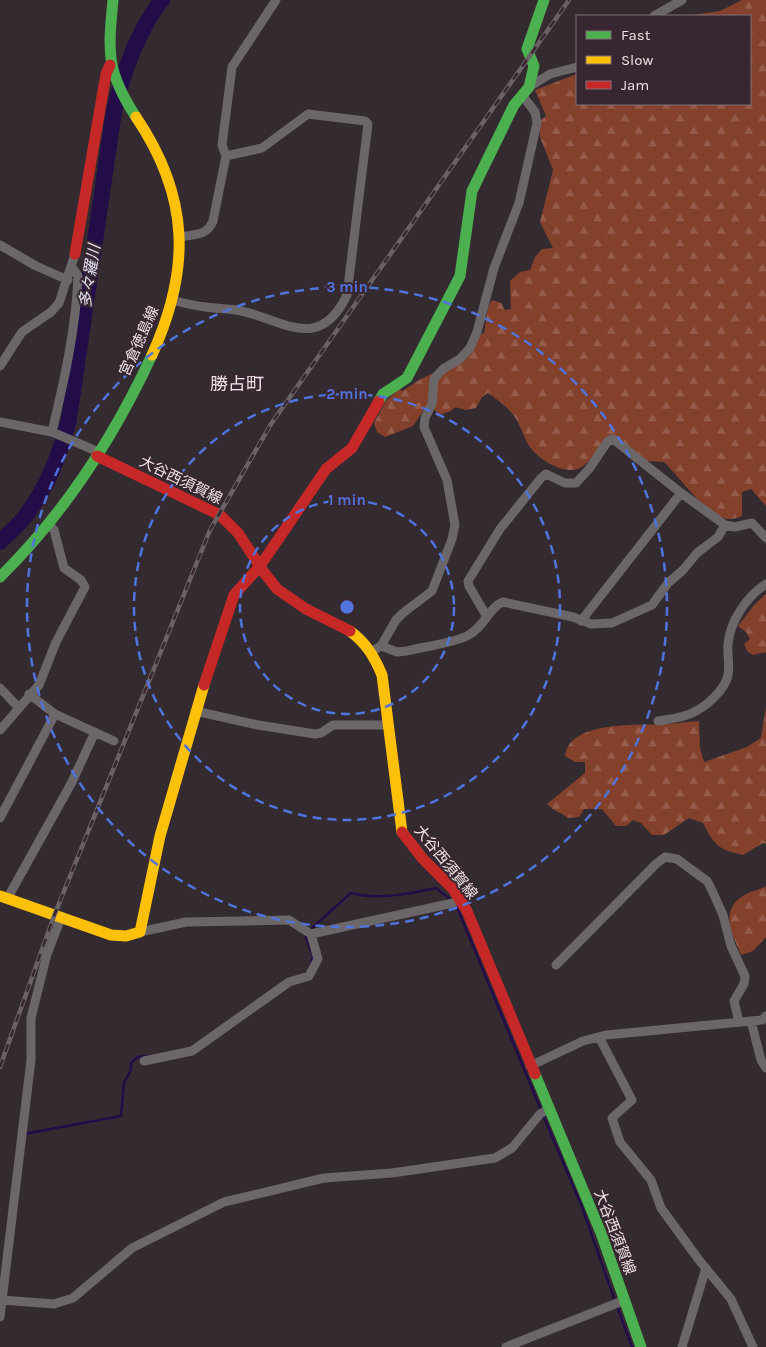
<svg xmlns="http://www.w3.org/2000/svg" width="766" height="1347" viewBox="0 0 766 1347" font-family="Karla,'Noto Sans JP',sans-serif">
<style>
.forest{fill:url(#forest-firs)}
.lines{fill:none;stroke-linecap:round;stroke-linejoin:round}
.stream{stroke:#230d48;stroke-width:2.5}
.river{stroke:#230d48;stroke-width:16}
.street{stroke:#6b6768;stroke-width:9}
.fast{stroke:#4caf50;stroke-width:11}
.slow{stroke:#ffc107;stroke-width:11}
.jam{stroke:#c62828;stroke-width:11}
.rail-casing{stroke:#6a6366;stroke-width:4.5}
.rail{stroke:#382730;stroke-width:2.5;stroke-dasharray:8;stroke-linecap:butt}
.ring{fill:none;stroke:#5173dc;stroke-width:2.5;stroke-dasharray:9 6}
.labels{text-anchor:middle;stroke-width:4;stroke-linejoin:round;paint-order:stroke}
.street-label{font-size:15px;fill:#ede2e7;stroke:#382730}
.water-label{font-size:16px;font-style:italic;fill:#e2e0f4;stroke:#382730}
.quarter-label{font-size:18px;fill:#ede2e7;stroke:#382730}
.centre{fill:#5173dc;stroke:#382730;stroke-width:2.5}
.ring-label{font-size:15px;text-anchor:middle;font-weight:bold;fill:#5173dc;stroke:#382730;stroke-width:4;stroke-linejoin:round;paint-order:stroke}
</style>
<defs>
<pattern id="forest-firs" width="22" height="20" patternUnits="userSpaceOnUse" patternTransform="scale(1.25)"><rect width="22" height="20" fill="#83412c"/><path d="M5 1l3.5 6h-7zM16 11l3.5 6h-7z" fill="#955c4b"/></pattern>
</defs>
<rect width="100%" height="100%" fill="#342b30"/>
<path class="forest" d="M742,0h24v506l-15,-17 -9,3v24c-4,1 -8,3 -12,3 -22,0 -51,-43 -66,-57l-17,-1 -38,-22c-13,8 -17,23 -29,29 -17,8 -44,-10 -52,-24 -5,-9 -8,-20 -14,-28 -7,-10 -16,-16 -26,-23l-6,4 -6,11 -10,2 -11,-3 -4,4 -12,4 -6,-7h-8l-12,18 -28,11 -8,-5 -3,-9 12,-22 13,-12 4,2c7,-5 15,-11 24,-15 26,-11 39,-8 49,-39l8,-4 4,-25 4,-8 9,3 4,7 6,-1 -1,-28 10,-9 10,-2 5,-13 7,-8 11,-1 -13,-26 13,-52 -13,-33v-16l6,-5 -11,-26 42,-16v30h173v-88h-64l34,-5z
M766,594v58l-13,3 -6,-4 -3,-7 6,-5 -4,-7 -8,-6 17,-22z
M766,706v138l-3,-1 -20,12c-24,-5 -29,-10 -40,-32l-14,-5 -25,17h-12l-11,-12 -8,-3 -7,6h-10l-14,-17h-18l-5,8 -11,1c-7,-6 -15,-7 -21,-14l38,-31v-11h-10l-10,-6c5,-37 76,-30 103,-32 10,-1 21,-2 31,-3l1,27 4,14 43,-15 14,-9z
M766,886v51l-13,14 -12,4c-10,-24 -23,-47 7,-62 6,-3 12,-3 18,-7z"/>
<g class="lines">
<path class="stream" d="M456,905l85,205
M311,965l2,-9 -7,-19 6,-9 39,-35c26,7 58,1 85,-5l16,13
M543,1115l39,92 33,94
M24,1134l97,-18 3,-33 7,-13v-7l7,-6 11,-1
M617,1306l15,41"/>
<path class="river" d="M0,542c10,-10 22,-19 29,-31 20,-27 32,-60 40,-92l45,-308c9,-38 23,-80 48,-111"/>
<path class="street" d="M654,16l28,-16
M529,87l21,-13 27,-7
M180,237c15,-3 27,-1 33,-16l13,-65 -4,-11 10,-78 44,-67
M0,245l36,21 32,14
M172,300c11,3 23,6 34,7 12,2 23,1 35,4 41,8 78,43 106,-16l21,-171 -3,-3 -57,-7 -46,34 -36,8
M0,366l22,-34 29,-20 8,-9 16,-49
M0,422l52,10 42,18 3,6
M52,432c12,-51 24,-103 26,-156l-6,-9
M681,493l44,32
M487,617l-18,-31 -1,-5 32,-52 41,-51 5,-4 19,9h11l13,-14 19,-28 5,-2 68,54 -100,128
M381,646l16,6 10,-1c19,-5 43,-7 60,-15 17,-8 22,-29 36,-34l70,15 18,7 21,-1 40,-18 16,-22 15,-13 14,-17 21,-16 7,-12 10,2 17,-4 14,15
M372,651l9,-5 15,-26 7,-7 29,-22 20,-52 3,-14 -8,-45 -23,-53 1,-9 7,-14 2,-25 9,-10 17,-10 10,-11 7,-16 17,-64 25,-65 18,-80 -2,-11 -13,-17
M0,688l19,20
M29,694l26,20 59,27
M195,711l63,14 57,9 6,-1 12,-8h55
M658,721c11,-2 24,-3 34,-8 14,-6 33,-23 36,-38 2,-10 -1,-21 0,-31 2,-23 19,-48 38,-60
M0,730l39,-45 17,-43 29,-55 -4,-7 -17,-12 -10,-38 -5,-6
M0,818l55,-104
M7,899l65,-117 23,-50
M140,932l46,-10 103,-2 22,14 7,25 -9,17 -20,6 -97,69 -48,10
M311,934l142,-31 7,-5
M556,965l100,-101 9,-7 12,2 30,22 3,5 13,29 8,31 14,30 -1,8 -10,17 5,21
M751,1021l10,39 5,8
M599,1037l33,63 -20,18 8,24 31,38 10,28 38,52 32,39 22,48
M530,1066l53,-25 23,-6 156,-15 4,-4
M2,1300l52,4 19,-6 59,-50 92,-46 100,-24 68,-5 103,-15 17,-10 28,-34 8,-5
M0,1317l31,-257v-42l16,-64 14,-36
M506,1347l119,-47
M682,1347l24,-79"/>
<path class="fast" d="M113,0c-5,53 -7,71 23,117
M379,401l4,-7 24,-16 53,-102 12,-85 42,-86 15,-18 5,-21 -7,-17 17,-49
M0,577c64,-63 114,-140 152,-222
M535,1074l66,159 40,114"/>
<path class="slow" d="M136,117c54,80 55,152 16,238
M350,631c16,12 24,25 32,44l20,157
M0,896l111,39 15,1 14,-4 20,-96 44,-151"/>
<path class="jam" d="M75,254l31,-180 4,-9
M97,456l123,59 18,18 25,38 14,18 29,20 44,22
M204,685l30,-90 26,-29 66,-97 26,-21 27,-47
M402,832l21,27 30,30 14,22 68,163"/>
<defs>
<path id="rail" d="M0,1067l54,-151 156,-386 61,-106 298,-424"/>
</defs>
<use href="#rail" class="rail-casing"/>
<use href="#rail" class="rail"/>
</g>
<g class="ring">
<circle cx="347" cy="607" r="107"/>
<circle cx="347" cy="607" r="213"/>
<circle cx="347" cy="607" r="320"/>
</g>
<g class="labels">
<g class="street-label">
<text transform="translate(139 341) rotate(-66)" y="5">宮倉徳島線</text>
<text transform="translate(181 480) rotate(26)" y="5">大谷西須賀線</text>
<text transform="translate(446 862) rotate(51)" y="5">大谷西須賀線</text>
<text transform="translate(615 1232) rotate(69)" y="5">大谷西須賀線</text>
</g>
<g class="water-label">
<text transform="translate(89 276) rotate(-81)" y="6">多々羅川</text>
</g>
<g class="quarter-label">
<text x="237" y="390">勝占町</text>
</g>
</g>
<circle cx="347" cy="607" r="8" class="centre"/>
<g class="ring-label">
<text x="347" y="292">3 min</text>
<text x="347" y="399">2 min</text>
<text x="347" y="505">1 min</text>
</g>
<rect x="576" y="15" width="175" height="90" fill="#382730" stroke="#807279"/>
<rect x="586" y="31" width="25" height="8" fill="#4caf50" stroke="#807279"/>
<text x="621" y="40" font-size="15" fill="#ede2e7">Fast</text>
<rect x="586" y="56" width="25" height="8" fill="#ffc107" stroke="#807279"/>
<text x="621" y="65" font-size="15" fill="#ede2e7">Slow</text>
<rect x="586" y="81" width="25" height="8" fill="#c62828" stroke="#807279"/>
<text x="621" y="90" font-size="15" fill="#ede2e7">Jam</text>
</svg>
